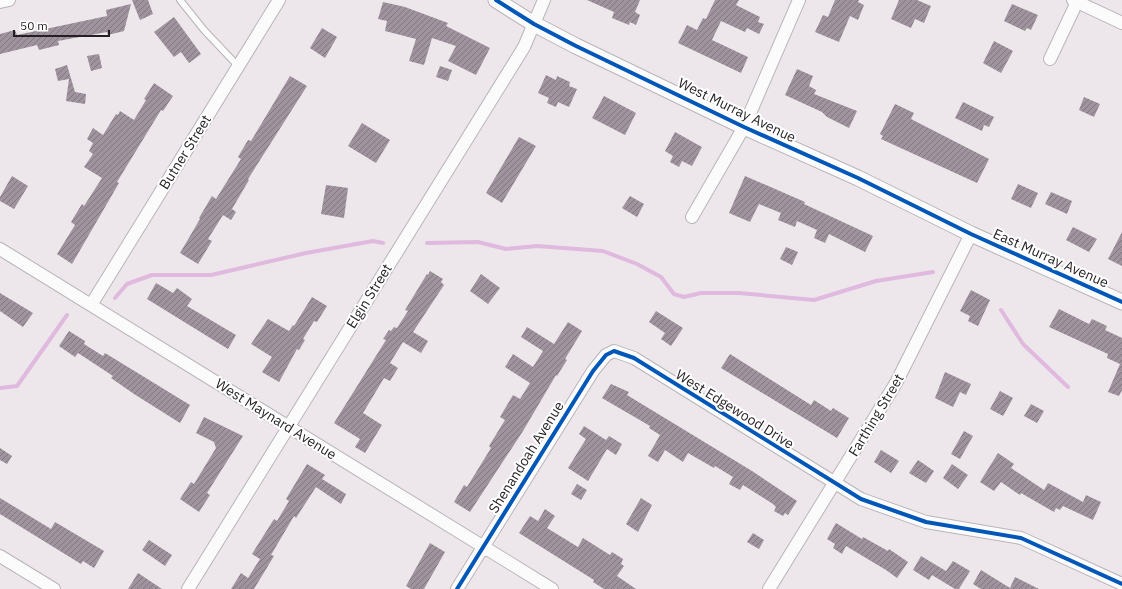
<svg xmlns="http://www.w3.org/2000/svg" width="1122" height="589" viewBox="0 0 1122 589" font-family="'IBM Plex Sans',sans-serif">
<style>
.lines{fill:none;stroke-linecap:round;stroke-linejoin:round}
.stream{stroke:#e0b9de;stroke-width:4}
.building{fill:url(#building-hatch)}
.service-casing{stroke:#b9b4b8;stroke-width:8}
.minor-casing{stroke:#b9b4b8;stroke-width:14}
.tertiary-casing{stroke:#b9b4b8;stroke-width:17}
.service{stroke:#fcfbfc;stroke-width:6}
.minor{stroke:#fcfbfc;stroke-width:12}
.tertiary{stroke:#fcfbfc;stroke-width:15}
.cycleway-casing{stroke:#fff;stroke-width:6}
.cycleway{stroke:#0057b8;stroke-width:4}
.labels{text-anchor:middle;stroke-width:4;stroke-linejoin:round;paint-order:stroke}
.street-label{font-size:14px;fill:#231f23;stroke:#fff}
</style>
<defs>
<pattern id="building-hatch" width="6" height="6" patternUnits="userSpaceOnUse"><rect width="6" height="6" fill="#9f939e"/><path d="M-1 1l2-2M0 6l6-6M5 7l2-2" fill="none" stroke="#817780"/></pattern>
</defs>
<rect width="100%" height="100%" fill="#ede7ec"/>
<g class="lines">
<path class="stream" d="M427,243l51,-1 28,7 31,-3 66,5 34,13 24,13 13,17 10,3 17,-4h38l75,7 62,-19 57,-9
M115,298l12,-14 25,-9h59l95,-22 67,-12 10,2
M1001,310l22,34 45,43
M0,388l17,-2 50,-71"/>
</g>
<path class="building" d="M132,0h16l5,14 -13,6z
M587,0h53l-5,12 5,3 -4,10 -6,-3 -1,3 -17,-7 2,-6z
M715,0h24l-3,5 24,12 -2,5 6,2 -5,10 -12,-6 -2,4 -24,-11 -9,19 36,17 -7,16 -63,-30 9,-18 10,5 6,-12 3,1z
M835,0h24l-1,2 6,3 -6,15 -8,-4 -11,26 -24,-10 8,-17 5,2z
M899,0h18l14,6 -7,17 -9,-4 -4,9 -20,-9z
M383,2l22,5 43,16 -2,3 44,22 -14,27 -28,-14 8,-15 -24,-8 -8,27 -15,-4 7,-22 -31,-8 2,-10 -9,-2z
M131,4l-7,27 -16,4 -1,-3 -49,9 1,4 -20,5 -2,-5 -37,9v-20l15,-4 2,5 90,-19 -1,-6z
M1012,4l26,11 -7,15 -4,-2 -2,3 -21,-10z
M174,17l27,37 -12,9 -8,-11 -7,5 -20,-25z
M322,28l15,9 -12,21 -15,-10z
M994,41l19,10 -12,22 -18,-10z
M99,54l3,14 -11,3 -4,-15z
M67,65l8,27 11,2 -1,10 -19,-3 3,-22 -11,2 -3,-12z
M440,66l12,4 -4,11 -12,-4z
M797,69l16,7 -4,10 7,4 -2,4 43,17 -8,17 -22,-11 -5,-5 -37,-17z
M546,75l10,5 1,-4 13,6 -1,4 8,3 -8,18 -11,-5 -2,5 -9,-4 2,-5 -11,-5z
M290,76l17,10 -59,93 1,1 -17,29 4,3 -5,8 -8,-5 -15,24 4,2 -14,23 -18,-11 20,-34 -1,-1 13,-22 4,3 25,-40 -3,-2 10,-17 3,1z
M154,83l19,13 -10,15 -2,-1 -44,72 2,1 -47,81 -15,-10 18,-29 -4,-3 11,-18 2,2 18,-28 -18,-11 9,-13 -4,-3 4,-8 -6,-4 6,-11 10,7 13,-21 2,1 2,-4 14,9 12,-20 -2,-1z
M604,96l32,17 -11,22 -33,-17z
M1084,97l16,7 -6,13 -15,-7z
M963,102l31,15 -5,10 -5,-2 -2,6 -27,-13z
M895,104l19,9 -3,6 78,40 -12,24 -96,-44 2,-3 -3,-2z
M362,123l28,17 -14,23 -28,-17z
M675,132l27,15 -10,19 -10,-5 -3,6 -9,-5 3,-6 -8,-5z
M519,137l17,9 -34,57 -16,-10z
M12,176l16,10 -14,23 -14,-8v-4z
M745,176l60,26 -1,2 69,32 -8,16 -36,-18 -4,9 -11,-5 3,-8 -20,-9 -2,6 -17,-7 3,-7 -22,-9 -9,18 -21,-9z
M1018,184l20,9 -7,15 -20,-9z
M326,185l22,3 -4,30 -23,-4z
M1051,192l21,9 -5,13 -22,-10z
M630,196l14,8 -7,13 -15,-9z
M1073,227l24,12 -8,13 -23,-12z
M1122,232v34l-14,-7z
M786,247l12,5 -6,13 -12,-6z
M430,271l13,8 -2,3 3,3 -31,47 15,9 -7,12 -18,-11 -13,21 8,5 -8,13 -6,-3 -21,35 19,12 -17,28 -10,-6 5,-8 -26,-16 52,-83 -3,-1 6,-9 2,1 3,-4 3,1 11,-17 -3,-1 22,-36 1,1z
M481,274l19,14 -12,16 -18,-13z
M156,283l17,10 4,-5 15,11 -5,7 49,29 -8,14 -81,-50z
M971,290l19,10 -12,26 -10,-5 2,-5 -10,-5z
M0,293l33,20 -10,14 -23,-16z
M312,297l15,9 -10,16 -3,-1 -11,18 2,1 -6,10 -2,-1 -18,33 -17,-10 10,-15 -21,-13 17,-25 21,12 4,-6 1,1z
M1059,309l30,15 3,-5 15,7 -2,4 17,8v52l-3,6 -11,-4 12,-28 -13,-6 1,-4 -59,-27z
M656,311l27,17 -12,18 -10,-7 4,-6 -16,-11z
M568,322l14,9 -17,28 2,1 -10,16 -1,-1 -33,56 -53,81 -16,-10 10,-17 3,2 24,-39 -2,-2 16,-26 -5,-3 13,-22 7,4 10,-16 -25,-16 8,-13 20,13 10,-16 -22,-14 6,-10 27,17z
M69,331l16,10 -1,3 19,12 2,-3 85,52 -10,18 -46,-29 -23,-16 2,-2 -35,-23 -3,4 -16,-11z
M730,354l81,51 3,-5 17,11 2,-3 16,10 -12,20 -116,-70z
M945,372l26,12 -5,11 -6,-3 -7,15 -18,-9z
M611,384l18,8 -2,3 125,76 45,30 -9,14 -3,-2 -2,3 -9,-5 2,-4 -3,-3 -30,-19 -3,5 -11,-6 4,-7 -18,-11 -1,2 -26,-15 -5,9 -18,-12 -7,12 -10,-6 12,-21 -11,-7 1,-2 -48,-28z
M1000,391l13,7 -10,18 -13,-7z
M1031,404l13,7 -7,12 -13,-7z
M204,417l39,19 -36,57 3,2 -11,17 -19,-13 11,-17 3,2 22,-36 -2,-6 -18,-9z
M584,426l22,14 3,-4 13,8 -6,11 -9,-6 -19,32 -20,-13 18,-29 -7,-5z
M964,431l9,5 -13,23 -9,-5z
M0,448l12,8 -5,8 -7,-4z
M881,450l18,11 -8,12 -17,-11z
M998,453l16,11 -3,4 33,22 4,-7 35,19 3,-7 15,7 -8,18 -30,-14 -3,4 -4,-2 -2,4 -33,-19 -1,2 -19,-13 -7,9 -14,-9z
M918,460l16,11 -8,12 -17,-10z
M307,464l18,11 -3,4 24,15 -5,10 -25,-17 -20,31 -2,-2 -23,39 3,1 -20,33h-23l10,-16 7,5 12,-19 -8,-5 22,-35 3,2 12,-20 -3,-2z
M952,464l16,11 -10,14 -15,-11z
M577,484l10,6 -6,10 -10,-6z
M0,498l51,31 4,-7 49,29 -10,17 -11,-7 -2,3 -81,-50z
M641,498l11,7 -14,27 -12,-8z
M545,509l10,7 -8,12 31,19 5,-9 27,17 2,-3 11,7 -2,5 3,2 -7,10 19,13h-32l-11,-7 1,-2 -75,-47 11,-17 8,5z
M836,523l26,16 1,-2 25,14 1,-2 19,13 -11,16 -11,-8 -40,-24 -4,8 -9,-6 2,-4 -8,-5z
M753,533l11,7 -5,9 -12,-7z
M149,540l23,15 -7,11 -23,-16z
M430,543l15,9 -21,37h-13l-5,-3z
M921,556l25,15 7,-10 17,10 -11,18h-4l-23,-14 -3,5 -16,-10z
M981,570l29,18 5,-11 24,12h-58l-8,-5z
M138,573l24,16h-34z"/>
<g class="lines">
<defs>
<path id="service" d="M180,0l24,30 34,36"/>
<path id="minor" d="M1073,0l49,23
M0,2l9,-2
M1050,59l28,-59
M692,217l52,-90 55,-127
M0,249l552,340
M91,305l188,-305
M0,556l54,33
M188,589l336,-542 20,-47
M457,589l136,-218 13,-16 8,-4 20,7 227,141 65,23 95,16 101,46
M769,589l127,-206 75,-149"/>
<path id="tertiary" d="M496,0l38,24 42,22 168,81 114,51 113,56 151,68"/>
</defs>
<use href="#service" class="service-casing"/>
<use href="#minor" class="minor-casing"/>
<use href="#tertiary" class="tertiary-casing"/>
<use href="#service" class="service"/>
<use href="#minor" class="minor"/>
<use href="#tertiary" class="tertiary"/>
<defs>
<path id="cycleway" d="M496,0l38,24 42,22 168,81 114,51 113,56 151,68
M457,589l136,-218 13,-16 8,-4 20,7 227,141 65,23 95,16 101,46"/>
</defs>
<use href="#cycleway" class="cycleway-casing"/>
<use href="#cycleway" class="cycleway"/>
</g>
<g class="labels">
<g class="street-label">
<text transform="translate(737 110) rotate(26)" y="5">West Murray Avenue</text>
<text transform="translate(185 152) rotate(-58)" y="5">Butner Street</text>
<text transform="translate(1051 258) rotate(24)" y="5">East Murray Avenue</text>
<text transform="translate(369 296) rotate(-58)" y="5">Elgin Street</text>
<text transform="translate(735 409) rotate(32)" y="5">West Edgewood Drive</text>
<text transform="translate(876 415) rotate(-59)" y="5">Farthing Street</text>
<text transform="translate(276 419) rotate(32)" y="5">West Maynard Avenue</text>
<text transform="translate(526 457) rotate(-58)" y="5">Shenandoah Avenue</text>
</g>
</g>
<path d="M14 30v6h95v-6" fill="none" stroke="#231f23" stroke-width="2"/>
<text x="20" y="30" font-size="12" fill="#231f23" stroke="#ffffff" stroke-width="3" paint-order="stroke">50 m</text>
</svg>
